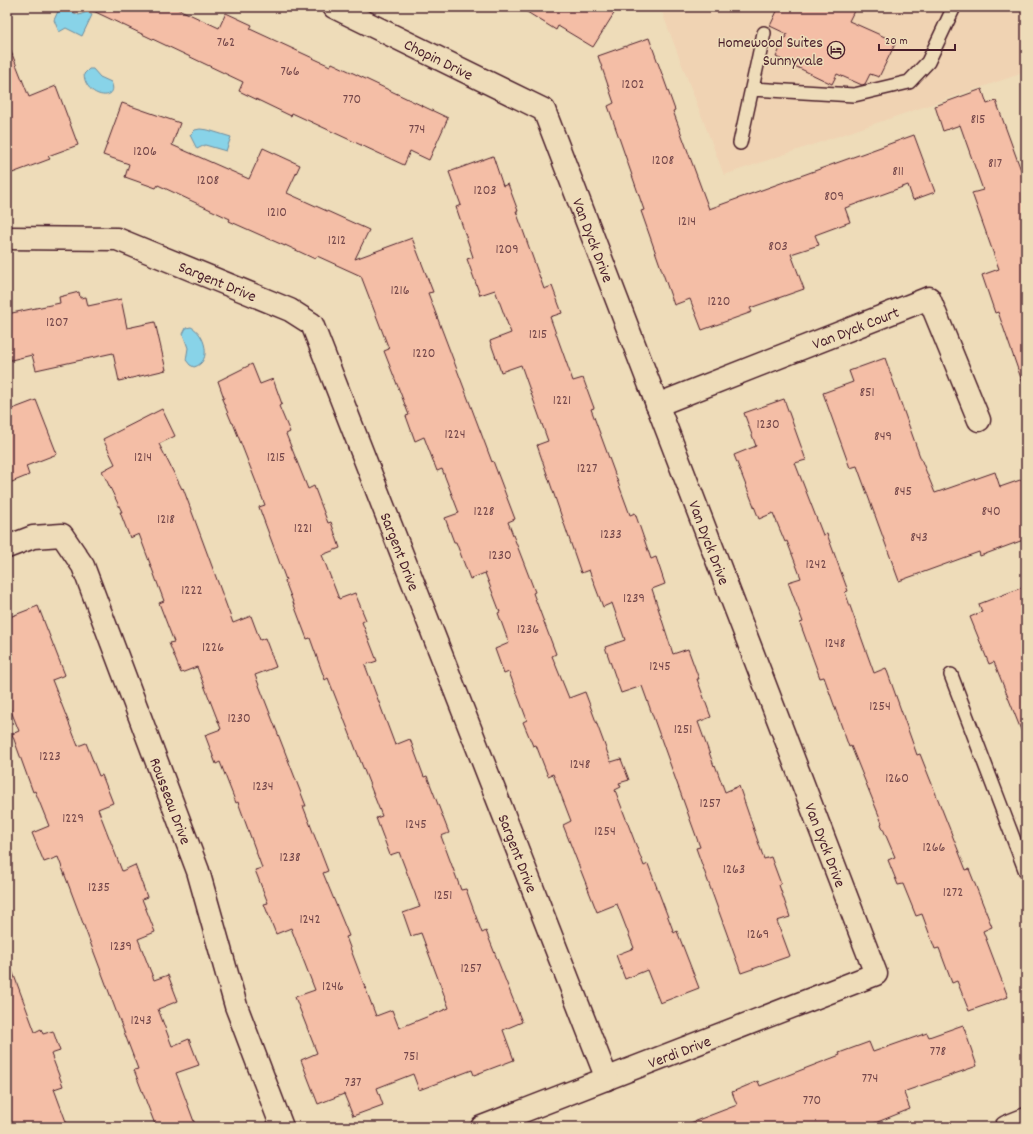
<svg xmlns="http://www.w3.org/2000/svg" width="1033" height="1134" viewBox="0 0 1033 1134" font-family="Dekko,sans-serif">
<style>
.built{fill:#f0d3b3}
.water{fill:#88d3e8;stroke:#6f8b9c}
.building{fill:#f4bea6;stroke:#4a1f2b}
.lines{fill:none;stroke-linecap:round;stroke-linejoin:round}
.service-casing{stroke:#4a1f2b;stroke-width:16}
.minor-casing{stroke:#4a1f2b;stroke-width:25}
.secondary-casing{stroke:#4a1f2b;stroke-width:25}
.service{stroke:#eedcb9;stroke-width:13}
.minor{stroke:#eedcb9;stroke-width:22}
.secondary{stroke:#eedcb9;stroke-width:22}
.labels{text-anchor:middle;stroke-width:3;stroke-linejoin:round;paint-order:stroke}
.number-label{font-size:14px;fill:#74474a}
.poi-label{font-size:16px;fill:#4a1f2b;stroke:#eedcb9;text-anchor:end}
.street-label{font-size:16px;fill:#4a1f2b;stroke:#eedcb9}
</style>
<rect width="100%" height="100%" fill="#eedcb9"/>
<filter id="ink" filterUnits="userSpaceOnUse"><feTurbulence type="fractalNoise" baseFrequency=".025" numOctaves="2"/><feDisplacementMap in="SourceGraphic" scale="8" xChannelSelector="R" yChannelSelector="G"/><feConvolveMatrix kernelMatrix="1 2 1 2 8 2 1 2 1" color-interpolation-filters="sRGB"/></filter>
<g filter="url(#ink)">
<path class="built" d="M660,7h366v65l-302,103z"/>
<path class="water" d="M60,7l19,8 8,-3 5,3 -10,21 -16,-8 -7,4 -5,-12z
M89,69h4l7,8 11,5c10,20 -26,17 -27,-8z
M200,129l8,1 23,7 -5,14 -21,-6 -8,4 -7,-14 5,-5z
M191,327c14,6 22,35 3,40l-4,-2 -4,-5 2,-12 -5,-14 3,-6z"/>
<path class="building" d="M85,7h89l45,21 7,-15 26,12 -2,4 80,37 2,-3 116,55 -19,42 -19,-9 -6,14 -112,-52 -1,3 -52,-25 4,-9z
M519,7h99l-25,40 -35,-21 -2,4z
M779,7h77l-7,14 47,21 -17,35 -9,-3 -5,10 -3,1 -25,-11 -5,10 -56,-27 11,-23 -17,-8z
M649,38l26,72 -2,1 36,98 205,-74 21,57 -22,8 -5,-15 -63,23 5,14 -35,13 4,10 -28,9 13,35 -54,19 2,4 -50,18 -12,-31 -16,6 -33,-94 3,-1 -36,-104 6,-3 -16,-47z
M7,44h1l21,53 27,-11 22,59 -30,11 2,3 -43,16z
M982,89l5,15 9,-3 30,83v200h-3l-25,-72 -3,1 -13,-38 17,-6 -27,-76 11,-3 -23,-65 -17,6 -8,-25z
M122,103l58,20 -8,22 77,34 14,-31 37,17 -13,28 82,37 -14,29 57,-21 21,54 -5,1 64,169 1,-1 22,58 -7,3 27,70 -2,1 23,61 -4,2 17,42 16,-6 26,70 10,-3 8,21 -10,3 2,4 -6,3 29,76 4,-2 26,69 3,-2 22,57 -39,15 -13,-33 -22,9 -9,-24 18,-7 -17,-44 -20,8 -34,-87 8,-4 -18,-47 -5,2 -12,-31 -3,1 -10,-24 4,-2 -18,-48 -5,2 -9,-25 14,-6 -11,-30 2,-1 -15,-39 -15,6 -14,-37h-2l-9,-24 14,-5 -17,-44 -5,2 -13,-34 -9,4 -9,-25 3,-1 -25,-64 5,-2 -28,-73 -44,-20 -2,3 -30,-14v1l-56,-25 1,-2 -72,-34 -2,3 -31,-11 4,-13 -26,-9z
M493,156l10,30 5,-2 10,27h-2l28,78 8,-3 10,27 -12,4 23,64 10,-3 11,30 -3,1 39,106 5,-2 16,46 5,-2 9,27 -13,5 21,65 15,-5 11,30h-2l14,38 -13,5 16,44 1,-1 10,27 14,-6 25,73 7,-2 10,27 -2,1 11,32 -13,4 13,35 -49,17 -45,-125 4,-1 -58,-161 -21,7 -16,-46 20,-7 -13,-37 -9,4 -14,-37 -8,3 -44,-128 11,-4 -27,-76 -20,7 -11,-31 21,-8 -16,-43 -15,5 -13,-36 6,-2 -17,-50 5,-2 -12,-33z
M79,292l1,6 6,-1 2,9 33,-7 6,29 28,-6 11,48 -47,11 -6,-28 -77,17 -4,-15 -25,6v-47l53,-11 -1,-6z
M885,358l34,96 16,39 60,-21 5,15 26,-9v61l-46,17 -1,-4 -80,29 -42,-115 -7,2 -27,-75 30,-11 -4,-11z
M252,364l8,20 13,-5 9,25 -3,2 11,26 -4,2 22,55 6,-3 14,37 3,-1 9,26 -18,7 17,44 16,-6 11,27 -4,2 15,39 -12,4 30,80 15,-6 14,38 3,-1 22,57 -8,3 20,54 5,-1 16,44 4,-2 36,91 -19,8 11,30 -40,15 -2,-5 -53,20 -6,-16 -36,14 6,17 -30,11 -9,-22 -26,10 -17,-44 16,-7 -22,-56 20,-7 -24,-62 -15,6 -12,-30 4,-1 -13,-33 7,-2 -24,-66 -2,1 -16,-41 -4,2 -11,-29 16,-6 -24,-62 -16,6 -12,-30 5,-1 -15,-39 5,-2 -25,-67 -9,4 -10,-26h2l-20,-41 13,-7 -12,-25 59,-30 13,27 -16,8 23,45 1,-1 50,135 18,-7 9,24 5,-2 11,29 -21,8 51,131h-3l25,65 -5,2 26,63 -3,1 30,79 16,-6 7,18 50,-20 -28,-75 -10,3 -8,-23 17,-6 -21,-55 -9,3 -14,-37 6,-2 -54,-138 -3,2 -15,-42 -3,1 -22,-58 1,-1 -27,-73 6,-2 -32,-82h-1l-10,-24 2,-1 -6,-17z
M784,399l22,61 -11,3 28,72 4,-1 21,57 -3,1 29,81 12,-5 31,87 3,-1 46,116 3,-1 23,58 -9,4 25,66 -39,14 -12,-30 -5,2 -13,-35 -4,1 -13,-35 -6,2 -13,-32 -5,1 -10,-25 7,-3 -14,-33 1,-1 -31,-77 -2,1 -25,-70 -4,1 -20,-55 3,-1 -15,-40 13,-4 -14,-37 -2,1 -12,-29 -14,6 -25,-64 22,-9 -12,-33z
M36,400l21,54 -31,12 3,9 -22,9v-73z
M1026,586v154h-1l-31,-78 -5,2 -19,-47 12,-5 -3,-8z
M38,606l27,69 -13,5 26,66 8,-3 13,33 3,-1 11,28 -15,6 24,62 13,-6 12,32 -5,2 13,33 -17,7 16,41 14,-5 10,26 -20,8 14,37 17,-7 10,26 -23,8 20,54h-40l-22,-57 4,-1 -80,-212 -14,5 -12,-29 17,-7 -14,-35 -2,1 -21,-58 7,-3 -12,-30v-83z
M7,962h2l26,70 6,-3 2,5 10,-3 7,20 -9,3 12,32 -9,3 14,38h-61z
M963,1025l14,41 -71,25 -2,2 6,16 -45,18h-180v-2l52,-20 -5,-13 26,-11 2,5 80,-31 -1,-2 30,-11 4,10 54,-19 2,4z"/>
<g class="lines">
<defs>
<path id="service" d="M752,89l102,6 55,-13 19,-20 26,-55
M740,143l24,-110
M951,675l75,197"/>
<g id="minor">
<path id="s1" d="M334,7l210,103 332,864 -394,153"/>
<path id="s2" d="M7,238l110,1 173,71 22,14 295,755"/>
<path id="s3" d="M657,405l272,-107 50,122"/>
<path id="s4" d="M7,547l26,-10 29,-2 21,31 115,305 38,135 46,121"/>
</g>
<path id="secondary" d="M1006,1127l20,-8"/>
</defs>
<use href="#service" class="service-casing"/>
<use href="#minor" class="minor-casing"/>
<use href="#secondary" class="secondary-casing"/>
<use href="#service" class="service"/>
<use href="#minor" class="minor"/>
<use href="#secondary" class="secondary"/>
</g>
</g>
<defs>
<symbol id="hotel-ring" viewBox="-11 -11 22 22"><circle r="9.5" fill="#eedcb9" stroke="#4a1f2b" stroke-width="1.5"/><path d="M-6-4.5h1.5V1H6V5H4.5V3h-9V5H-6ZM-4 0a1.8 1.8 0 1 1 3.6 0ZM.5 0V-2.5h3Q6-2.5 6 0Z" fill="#4a1f2b"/></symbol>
</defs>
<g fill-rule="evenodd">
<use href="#hotel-ring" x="826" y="40" width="20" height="20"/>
</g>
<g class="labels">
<g class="number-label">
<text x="226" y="46">762</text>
<text x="290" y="75">766</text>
<text x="633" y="88">1202</text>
<text x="352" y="103">770</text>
<text x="978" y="123">815</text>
<text x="417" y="133">774</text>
<text x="145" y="155">1206</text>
<text x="663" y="164">1208</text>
<text x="995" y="167">817</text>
<text x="898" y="175">811</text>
<text x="208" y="184">1208</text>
<text x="485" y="194">1203</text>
<text x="834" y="200">809</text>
<text x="277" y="216">1210</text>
<text x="687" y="225">1214</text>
<text x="337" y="244">1212</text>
<text x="778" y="250">803</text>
<text x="507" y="253">1209</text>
<text x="400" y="294">1216</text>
<text x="719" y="305">1220</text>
<text x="57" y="326">1207</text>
<text x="538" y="338">1215</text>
<text x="424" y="357">1220</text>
<text x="867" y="396">851</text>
<text x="562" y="404">1221</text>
<text x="768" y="428">1230</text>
<text x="455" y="438">1224</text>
<text x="883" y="440">849</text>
<text x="143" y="461">1214</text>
<text x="276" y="461">1215</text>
<text x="587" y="472">1227</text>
<text x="903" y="495">845</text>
<text x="484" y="515">1228</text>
<text x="991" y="515">840</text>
<text x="166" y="523">1218</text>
<text x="303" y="532">1221</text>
<text x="611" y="538">1233</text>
<text x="919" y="541">843</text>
<text x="500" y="559">1230</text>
<text x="816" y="568">1242</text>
<text x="192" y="594">1222</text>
<text x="634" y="602">1239</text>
<text x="528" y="633">1236</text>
<text x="835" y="647">1248</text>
<text x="213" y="651">1226</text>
<text x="660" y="670">1245</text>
<text x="880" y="710">1254</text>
<text x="239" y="722">1230</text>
<text x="683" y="733">1251</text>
<text x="50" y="760">1223</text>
<text x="580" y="768">1248</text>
<text x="897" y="782">1260</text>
<text x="263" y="790">1234</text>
<text x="710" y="807">1257</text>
<text x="73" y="822">1229</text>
<text x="416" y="828">1245</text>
<text x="605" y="835">1254</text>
<text x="934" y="851">1266</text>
<text x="290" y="861">1238</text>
<text x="734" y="873">1263</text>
<text x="99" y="891">1235</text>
<text x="953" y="896">1272</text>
<text x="443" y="899">1251</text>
<text x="310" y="923">1242</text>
<text x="758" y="938">1269</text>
<text x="121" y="950">1239</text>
<text x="471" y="972">1257</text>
<text x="333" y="990">1246</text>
<text x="141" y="1024">1243</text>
<text x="938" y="1055">778</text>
<text x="411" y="1060">751</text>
<text x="870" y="1082">774</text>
<text x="353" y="1086">737</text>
<text x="812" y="1104">770</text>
</g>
<g class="poi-label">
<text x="823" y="47">Homewood Suites<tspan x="823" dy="18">Sunnyvale</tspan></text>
</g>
<g class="street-label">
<text dy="6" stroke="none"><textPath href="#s1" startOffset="117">Chopin Drive</textPath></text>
<text dy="6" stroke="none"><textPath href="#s1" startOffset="373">Van Dyck Drive</textPath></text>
<text dy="6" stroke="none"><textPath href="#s2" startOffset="219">Sargent Drive</textPath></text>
<text dy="6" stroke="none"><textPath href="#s3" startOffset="213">Van Dyck Court</textPath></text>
<text dy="6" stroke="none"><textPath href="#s1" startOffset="697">Van Dyck Drive</textPath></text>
<text dy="6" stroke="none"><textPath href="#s2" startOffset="567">Sargent Drive</textPath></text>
<text dy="6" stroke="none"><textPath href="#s4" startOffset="345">Rousseau Drive</textPath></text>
<text dy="6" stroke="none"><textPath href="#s1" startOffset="1021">Van Dyck Drive</textPath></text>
<text dy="6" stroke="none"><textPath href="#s2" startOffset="891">Sargent Drive</textPath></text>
<text transform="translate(679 1051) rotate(-21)" y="6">Verdi Drive</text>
</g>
</g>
<rect width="1033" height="1134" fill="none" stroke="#eedcb9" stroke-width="24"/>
<rect x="12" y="12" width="1009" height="1110" fill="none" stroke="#4a1f2b" stroke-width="1.5" filter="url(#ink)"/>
<path d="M879 44v6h76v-6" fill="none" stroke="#4a1f2b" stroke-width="2"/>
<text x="885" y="44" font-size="12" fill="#4a1f2b" stroke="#eedcb9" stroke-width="3" paint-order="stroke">20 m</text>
</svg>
